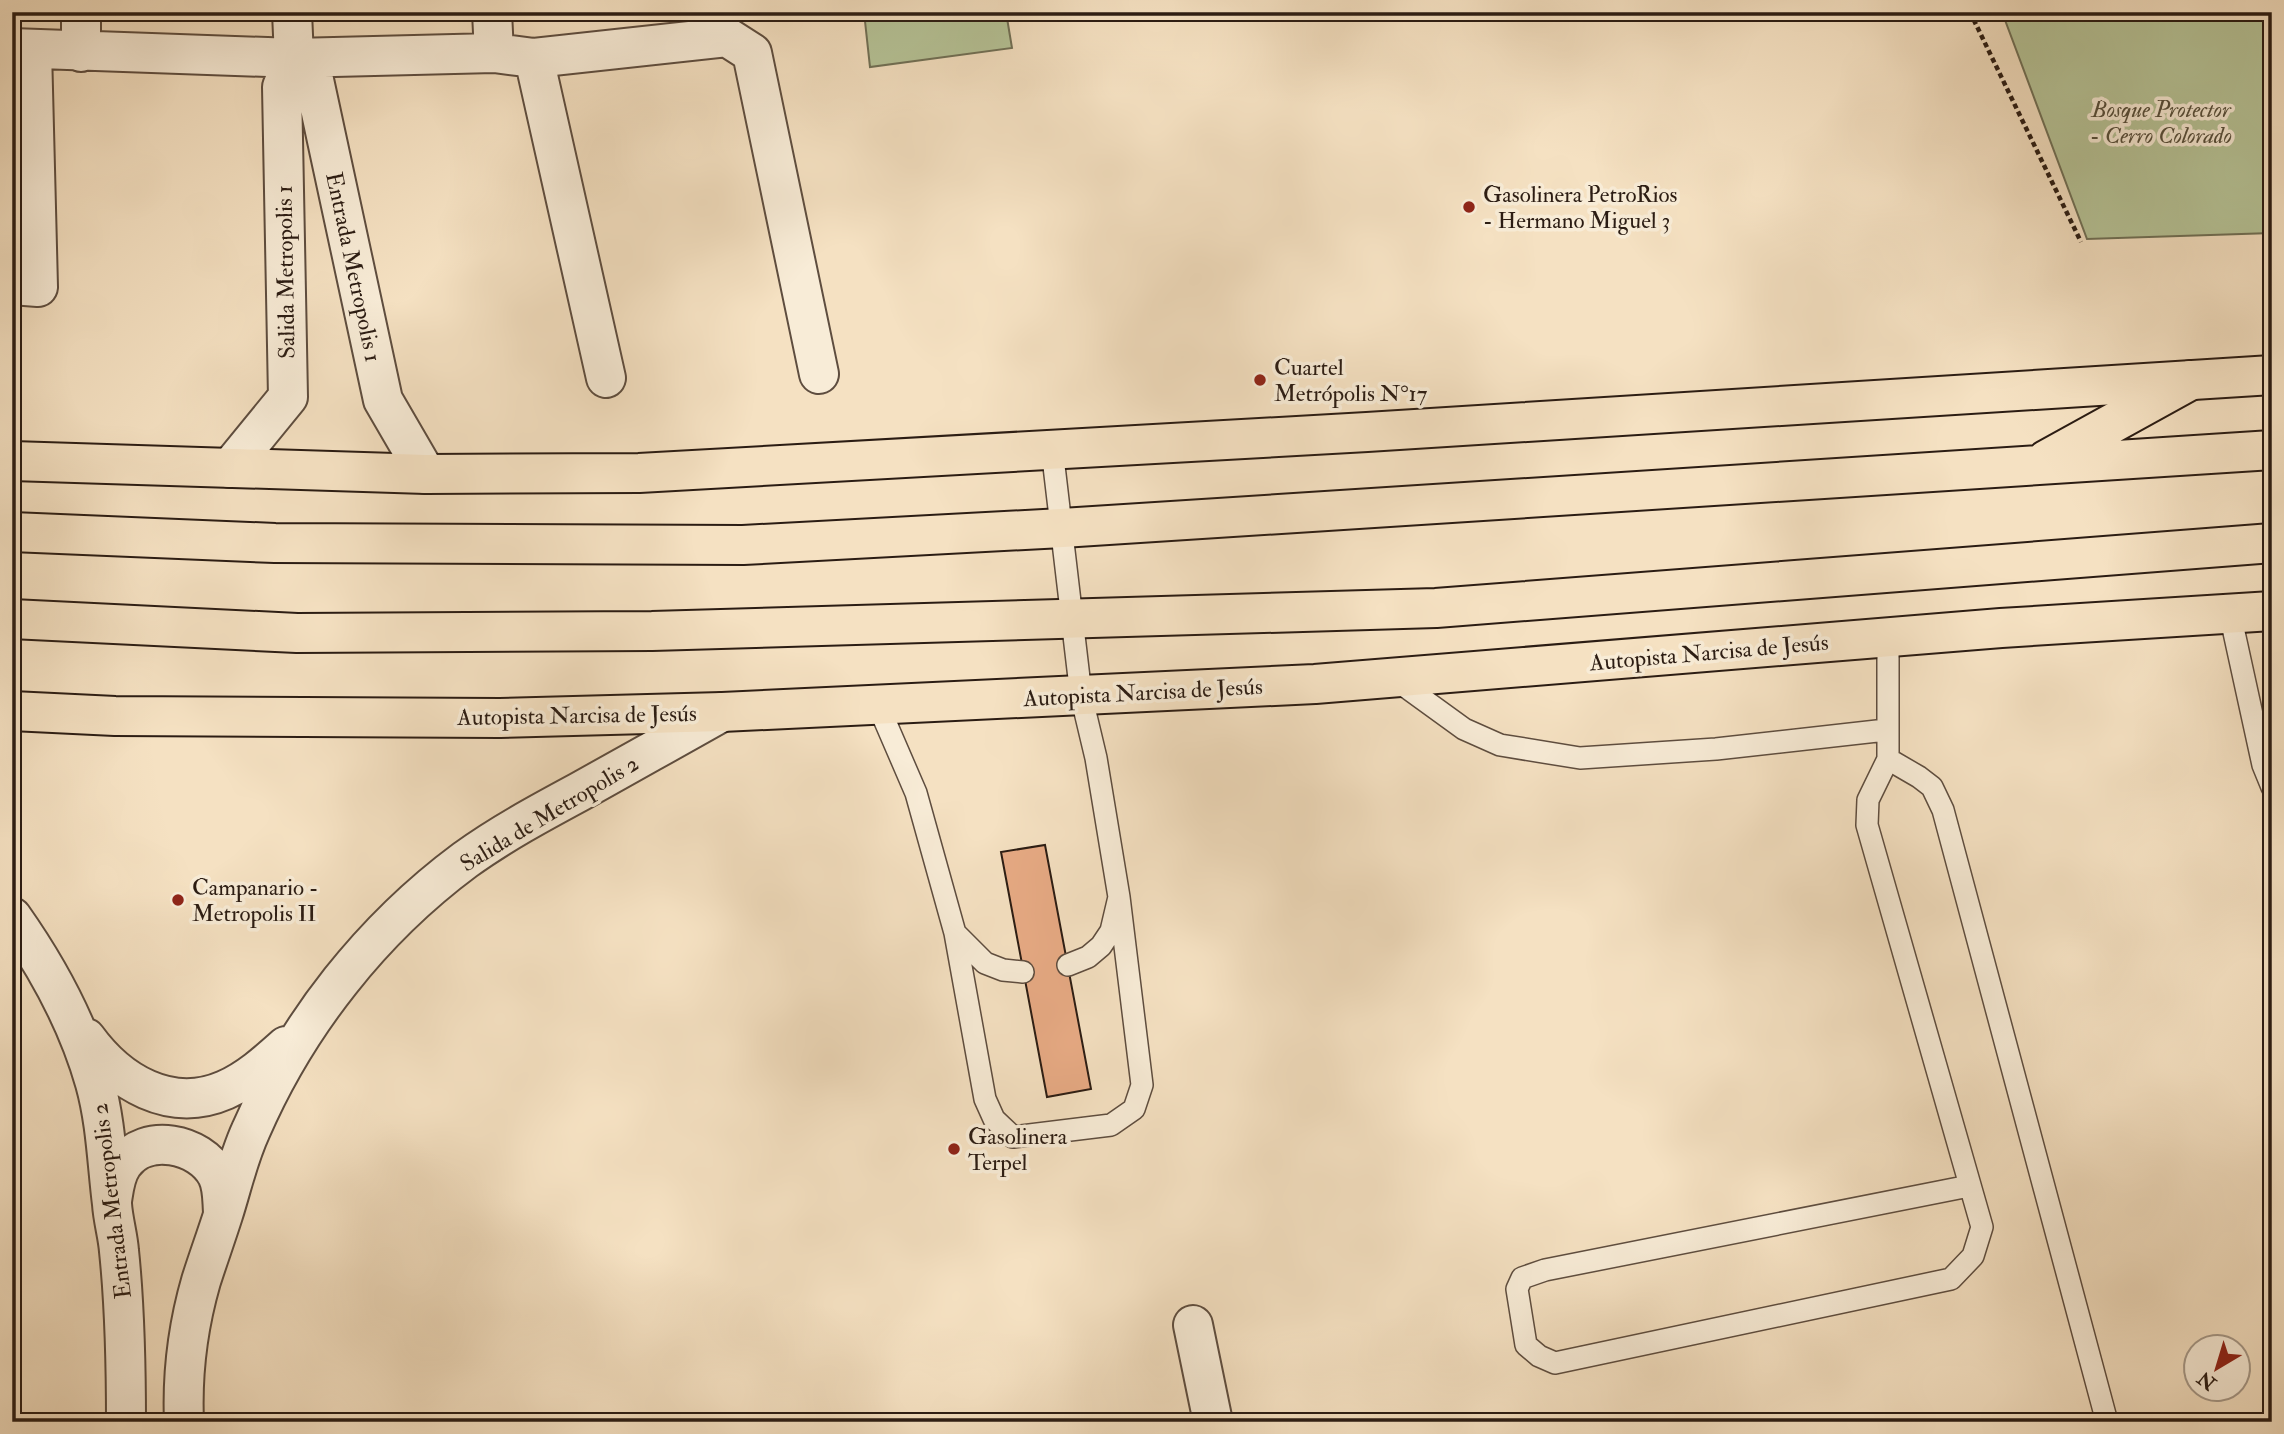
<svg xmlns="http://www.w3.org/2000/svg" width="2284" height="1434" viewBox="0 0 2284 1434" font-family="'IM FELL Double Pica',serif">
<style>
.green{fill:#b6c498;stroke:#707056;stroke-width:2}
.building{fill:#e8ab85;stroke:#2b1c13;stroke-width:2}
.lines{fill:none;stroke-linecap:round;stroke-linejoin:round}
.service-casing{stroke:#5e4d3f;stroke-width:24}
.minor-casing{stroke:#5e4d3f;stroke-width:42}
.primary-casing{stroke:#2b1c13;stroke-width:42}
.trunk-casing{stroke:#2b1c13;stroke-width:42}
.path{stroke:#2b1c13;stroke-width:4.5;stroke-dasharray:5 3.5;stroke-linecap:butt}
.service{stroke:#f8ecd7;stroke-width:21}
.minor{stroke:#f8ecd7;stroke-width:38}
.primary{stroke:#f5e1c2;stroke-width:38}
.trunk{stroke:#f5e1c2;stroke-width:38}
.poi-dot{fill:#8f2418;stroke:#f8ecd7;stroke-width:2.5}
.labels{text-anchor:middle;stroke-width:7;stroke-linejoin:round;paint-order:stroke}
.park-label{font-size:23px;font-style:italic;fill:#554e3b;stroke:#f8ecd7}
.poi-label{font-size:23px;fill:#2b1c13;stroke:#f8ecd7;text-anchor:start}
.street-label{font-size:23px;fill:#2b1c13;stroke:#f8ecd7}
</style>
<rect width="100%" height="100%" fill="#f5e1c2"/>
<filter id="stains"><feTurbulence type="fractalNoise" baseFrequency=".00286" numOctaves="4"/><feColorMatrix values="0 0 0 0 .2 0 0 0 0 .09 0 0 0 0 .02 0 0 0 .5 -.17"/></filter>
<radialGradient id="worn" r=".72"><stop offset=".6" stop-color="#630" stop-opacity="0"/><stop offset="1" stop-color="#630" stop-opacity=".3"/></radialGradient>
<path class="green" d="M864,12h142l6,36 -142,19z
M2002,12h270v221l-185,6z"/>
<path class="building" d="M1045,845l46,244 -44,8 -46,-245z"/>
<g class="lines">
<defs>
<path id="service" d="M1052,449l29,246 15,63 23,139 -8,34 -10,15 -13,11 -20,8
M2230,614l33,151 9,22
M1888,638v121l31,18 13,10 11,23 164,612
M1395,679l69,50 36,16 80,13 136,-9 170,-19
M878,705l38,88 39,140 30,30 18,7 20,2
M1888,759l-20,41 -1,25 115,402 -9,29 -22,23 -396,84 -16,-7 -13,-11 -9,-56 5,-11 23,-8 424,-84
M955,933l30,166 9,20 19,18 98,-12 23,-16 8,-24 -23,-188"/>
<path id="minor" d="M81,12v40
M492,12l2,41
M12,48l282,10 200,-5 40,5 193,-21 25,16 67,321
M294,58l20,22 69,320 43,74
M534,58l72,320
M12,285l26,2 -6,-237
M230,468l58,-71 -6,-310 12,-29 -2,-46
M12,917c36,51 66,106 83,166 11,39 12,81 17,121 1,16 6,32 7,47 6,57 7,114 7,171
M86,1038c32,44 84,76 139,52 23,-10 42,-27 61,-44
M112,1201c2,-13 3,-26 11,-37 22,-32 77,-21 94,11 6,12 5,24 6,37
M1193,1325l20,97
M184,1422c-2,-47 4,-96 17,-141 7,-22 15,-44 22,-66 9,-28 15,-57 28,-85 46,-106 121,-201 214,-270 36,-26 75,-47 114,-68 48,-27 95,-53 143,-80"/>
<path id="primary" d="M12,461l414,13 213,-1 728,-41 905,-57
M12,711l103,5 385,2 222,-6 593,-28 686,-56 271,-17"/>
<path id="trunk" d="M2046,460l145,-80
M12,532l263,11 468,2 319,-17 1210,-78
M12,619l285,14 355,-2 784,-23 836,-65"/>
</defs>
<use href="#service" class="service-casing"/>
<use href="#minor" class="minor-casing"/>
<use href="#primary" class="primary-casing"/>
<use href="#trunk" class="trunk-casing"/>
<path class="path" d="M1970,12l111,230"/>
<use href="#service" class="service"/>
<use href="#minor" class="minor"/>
<use href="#primary" class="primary"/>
<use href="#trunk" class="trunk"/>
</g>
<g class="poi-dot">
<circle cx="1469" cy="207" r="7"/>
<circle cx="1260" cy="380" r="7"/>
<circle cx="178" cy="900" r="7"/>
<circle cx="954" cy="1149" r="7"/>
</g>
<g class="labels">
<g class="park-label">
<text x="2161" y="117">Bosque Protector<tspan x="2161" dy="26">- Cerro Colorado</tspan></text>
</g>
<g class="poi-label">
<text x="1483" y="202">Gasolinera PetroRios<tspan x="1483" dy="26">- Hermano Miguel 3</tspan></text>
<text x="1274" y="375">Cuartel<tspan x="1274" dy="26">Metrópolis N°17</tspan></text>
<text x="192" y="895">Campanario -<tspan x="192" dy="26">Metropolis II</tspan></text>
<text x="968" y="1144">Gasolinera<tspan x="968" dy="26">Terpel</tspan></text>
</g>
<g class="street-label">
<text transform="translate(354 267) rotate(78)" y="8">Entrada Metropolis 1</text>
<text transform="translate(285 272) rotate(-91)" y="8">Salida Metropolis 1</text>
<text transform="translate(1709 652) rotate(-5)" y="8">Autopista Narcisa de Jesús</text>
<text transform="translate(1143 692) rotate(-3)" y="8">Autopista Narcisa de Jesús</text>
<text transform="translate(577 715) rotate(-1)" y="8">Autopista Narcisa de Jesús</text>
<text transform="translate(549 813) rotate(-31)" y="8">Salida de Metropolis 2</text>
<text transform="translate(111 1201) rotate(-97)" y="8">Entrada Metropolis 2</text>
</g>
</g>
<rect width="2284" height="1434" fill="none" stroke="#f5e1c2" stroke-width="42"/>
<rect x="14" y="14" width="2256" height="1406" fill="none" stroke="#2b1c13" stroke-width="3.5"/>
<rect x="21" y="21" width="2242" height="1392" fill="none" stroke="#2b1c13" stroke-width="2"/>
<g transform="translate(2217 1368) rotate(218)"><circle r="33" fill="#f8ecd7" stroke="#a69989" stroke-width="2"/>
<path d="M0-5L12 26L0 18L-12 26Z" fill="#8f2418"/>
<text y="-10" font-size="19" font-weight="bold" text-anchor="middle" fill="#2b1c13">N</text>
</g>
<rect width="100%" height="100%" filter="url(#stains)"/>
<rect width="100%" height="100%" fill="url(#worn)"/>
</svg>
